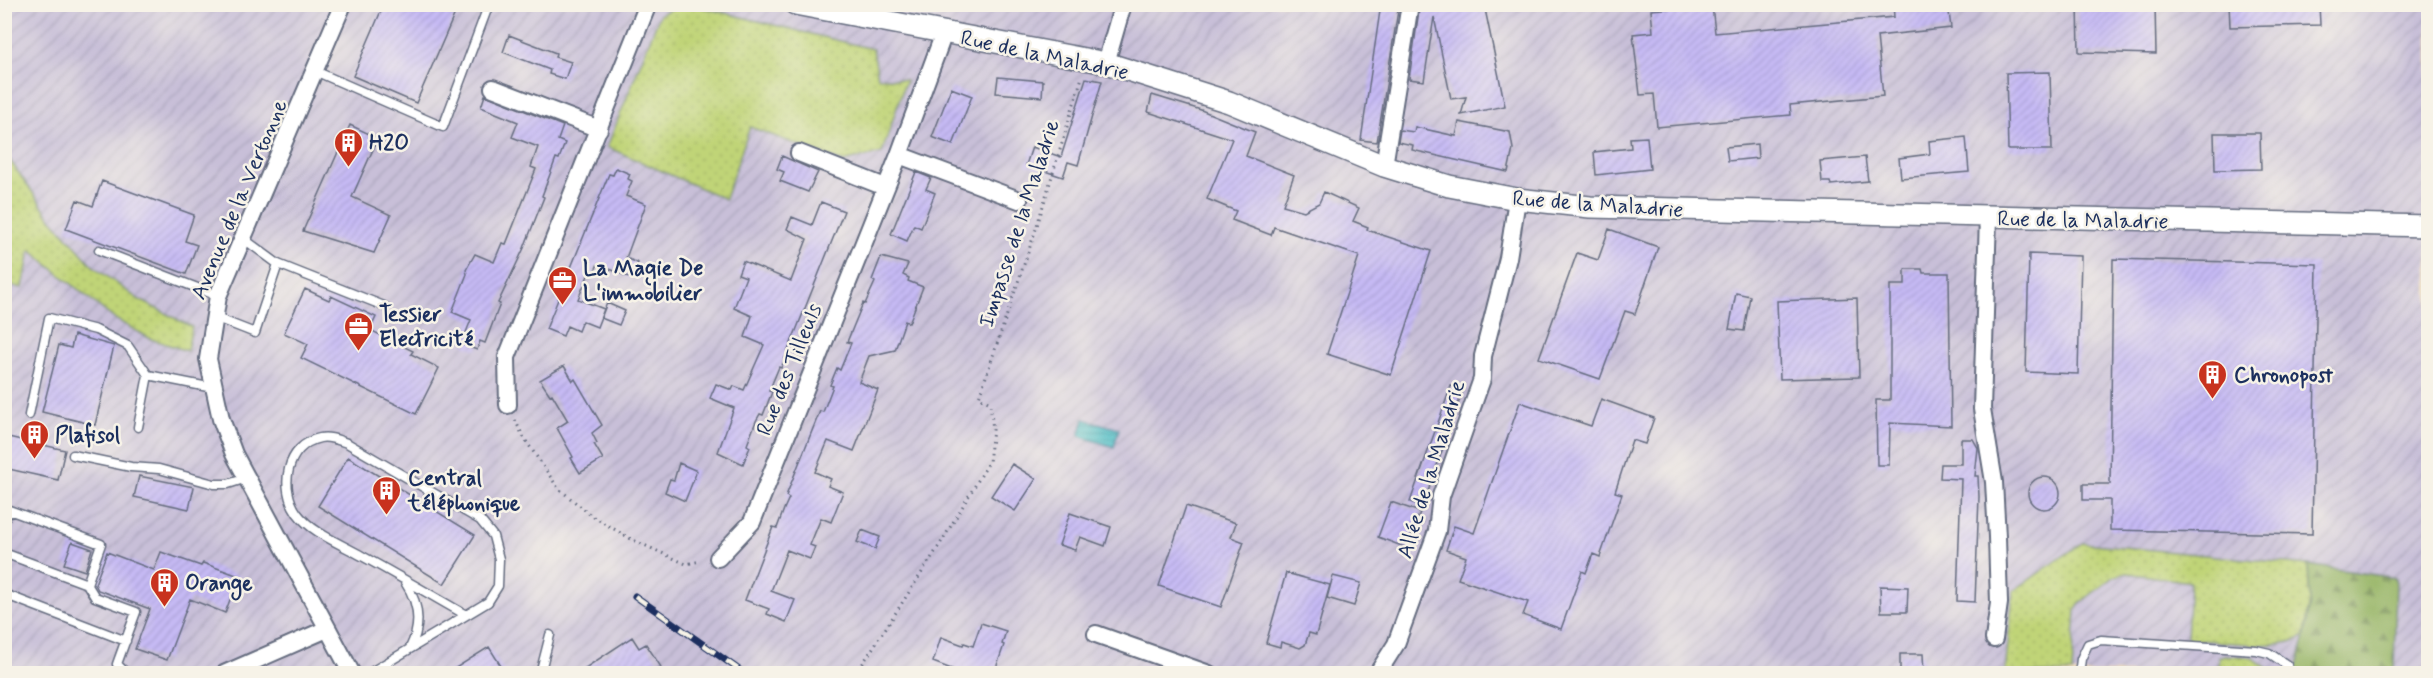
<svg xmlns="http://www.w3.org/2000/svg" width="2433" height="678" viewBox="0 0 2433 678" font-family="Mynerve,sans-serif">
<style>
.industrial{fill:url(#industrial-furrows)}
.grass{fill:url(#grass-dots);stroke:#6e826a;stroke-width:1.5}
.forest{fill:url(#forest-firs);stroke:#5a7263;stroke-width:1.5}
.water{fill:url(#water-rules);stroke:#367893;stroke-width:1.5}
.building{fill:url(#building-hatch)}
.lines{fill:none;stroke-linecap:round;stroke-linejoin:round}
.service-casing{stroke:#656c7f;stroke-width:11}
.minor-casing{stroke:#656c7f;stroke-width:20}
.tertiary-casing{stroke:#656c7f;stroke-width:24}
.path{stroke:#656c7f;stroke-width:3;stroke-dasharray:1.5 4.5;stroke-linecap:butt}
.service{stroke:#fff;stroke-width:8}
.minor{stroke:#fff;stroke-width:16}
.tertiary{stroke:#fff;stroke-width:21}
.rail-casing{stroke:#1b2f5e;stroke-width:7}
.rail{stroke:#f7f3e8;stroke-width:4.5;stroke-dasharray:14;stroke-linecap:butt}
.labels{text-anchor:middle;stroke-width:5;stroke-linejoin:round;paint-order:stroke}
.street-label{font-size:22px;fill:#1b2f5e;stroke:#f7f3e8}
.poi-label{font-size:22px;font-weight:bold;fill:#1b2f5e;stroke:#f7f3e8;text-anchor:start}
</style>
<defs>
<pattern id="industrial-furrows" width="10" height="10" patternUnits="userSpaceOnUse" patternTransform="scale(1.5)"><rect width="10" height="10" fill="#c8bfd8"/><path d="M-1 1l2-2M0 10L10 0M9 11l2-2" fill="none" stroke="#aba4bc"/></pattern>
<pattern id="grass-dots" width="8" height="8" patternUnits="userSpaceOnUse" patternTransform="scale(1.5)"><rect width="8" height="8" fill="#c0d477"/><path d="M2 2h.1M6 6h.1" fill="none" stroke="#a4b669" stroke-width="1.8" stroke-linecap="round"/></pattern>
<pattern id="forest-firs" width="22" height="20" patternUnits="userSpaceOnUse" patternTransform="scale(1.5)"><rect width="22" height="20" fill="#98b668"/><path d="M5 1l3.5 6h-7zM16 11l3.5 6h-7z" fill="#7b9459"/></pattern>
<pattern id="water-rules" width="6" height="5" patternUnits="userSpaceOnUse" patternTransform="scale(1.5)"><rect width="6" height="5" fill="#52c0c8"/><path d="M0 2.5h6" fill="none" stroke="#439ca6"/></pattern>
<pattern id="building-hatch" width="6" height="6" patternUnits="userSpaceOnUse" patternTransform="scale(1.5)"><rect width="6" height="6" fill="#c6baf4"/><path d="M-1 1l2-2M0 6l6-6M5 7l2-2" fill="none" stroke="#aaa0d4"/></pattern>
</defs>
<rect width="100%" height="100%" fill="#f7f3e8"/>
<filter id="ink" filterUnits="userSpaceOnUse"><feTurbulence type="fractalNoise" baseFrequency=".0167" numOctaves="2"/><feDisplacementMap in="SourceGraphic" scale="12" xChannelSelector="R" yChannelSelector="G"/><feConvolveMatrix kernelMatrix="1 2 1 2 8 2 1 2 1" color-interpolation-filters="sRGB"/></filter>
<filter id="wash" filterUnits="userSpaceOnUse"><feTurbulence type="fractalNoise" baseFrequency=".008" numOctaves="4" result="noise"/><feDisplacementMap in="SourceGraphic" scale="24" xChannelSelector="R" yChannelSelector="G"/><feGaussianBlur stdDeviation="1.35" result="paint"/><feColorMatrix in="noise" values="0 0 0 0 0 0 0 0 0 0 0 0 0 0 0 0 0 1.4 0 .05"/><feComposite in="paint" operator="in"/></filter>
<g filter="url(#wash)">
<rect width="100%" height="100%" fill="#efddbb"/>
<path class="industrial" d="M5,5h2423v668h-2423z"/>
<path class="grass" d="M681,5h11l181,44 5,28 28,3 -24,73 -39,9 -93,-35 -25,72 -118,-52 53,-133z
M4,152l46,65 43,49 45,33 54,28 -5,24 -36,-12 -38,-21 -83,-68 -7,38 -18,-3z
M2082,543l226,22 2,35 -5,36c-26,16 -86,5 -118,3l3,-57 -64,-9 -12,4 -34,26 -4,7 -4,63 -67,1 8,-83z
M2224,655l28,2 22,16h-57l2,-16z"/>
<path class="forest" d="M2308,565l88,13 -2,95h-99l10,-37 5,-36z"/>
<path class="water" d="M1084,419l35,10 -5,18 -35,-11z"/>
<g id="blocks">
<path class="building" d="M384,4h75l-43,99 -63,-27z
M1381,4h18l-22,138 -16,-2z
M1420,4h64l21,102 -44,9 5,-18 -15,2 -17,-82 -10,64 -15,-2z
M1893,4h55l3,24 -74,8 6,60 -93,9 1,10 -134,12 -3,-33 -14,1 -7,-61 20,-2 -2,-22 61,-5 3,28 179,-16z
M2078,4h77l1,50 -77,-2z
M2229,4h90l1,21 -90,2z
M509,35l47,18 -1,4 16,5 -6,17 -16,-5 1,-4 -47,-18z
M2050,72l2,78h-44l-2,-77z
M998,77l45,4 -1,16 -46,-4z
M1086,78l16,3 -24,84 -10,-3 -5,15 -37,-12 6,-18 29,10z
M951,88l21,8 -19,49 -21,-8z
M485,95l78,31 -5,14 7,3 -6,16 -3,-1 -14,38 2,1 -20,51 -26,55 2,1 -15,39 -5,-2 -3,9 -13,-5 4,-9 -3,-1 6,-15 -19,-8 15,-38 -1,-4 9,-16 19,8 8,-19 4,1 30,-75 -5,-2 7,-20 -26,-10 6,-15 -37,-15z
M1152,95l49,15 54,22 -9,24 48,19 -11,30 21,6 15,-8 5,-11 35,16 -6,13 15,6 -1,3 64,21 -40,124 -64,-21 32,-98 -85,-29 -3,8 -39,-15 4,-9 -29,-12 25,-60 -84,-27z
M1459,122l51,10 3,17 -5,23 -96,-22 1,-5 -15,-3 2,-12 14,2 1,-5 41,9z
M350,125l28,13 -26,59 39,18 -17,38 -71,-22z
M2214,133h46l1,36 -46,1z
M1647,137l3,32 -54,6 -2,-23 37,-4 -1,-10z
M1966,137l3,35 -68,6 -2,-20 31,-4 -1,-13z
M1757,144l1,14 -30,3 -2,-14z
M782,156l36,16 -10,20 -28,-11 4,-9 -7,-3z
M1865,157l3,24 -37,4 -1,-3h-8l-2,-21z
M616,168l14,6 -2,5 4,2 -6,15 20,8 -20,54 12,5 -7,15 -33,-14 -5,11 -4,-2 -11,26 26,10 -7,18 -15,-6 -4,10 -11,-5 -4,10 -17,-7 63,-155 4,1z
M916,172l15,6 -5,11 9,4 -14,35 -7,-3 -7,16 -16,-7z
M102,181l92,34 -9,26 12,4 -11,29 -120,-45 11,-29 16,6z
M821,202l23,9 -63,157 -2,-1 -10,24 3,1 -9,23 -3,-1 -4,7 -9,24 3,2 -7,17 -25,-12 16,-44 -24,-10 6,-14 16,6 2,-4 10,4 20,-45 -19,-8 7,-21 -18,-8 12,-31 -8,-3 5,-13 48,20 16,-42 -20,-10 5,-12 20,8z
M1609,229l49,18 -23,67 -10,-3 -25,68 -61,-21 38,-105 21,7z
M2029,254l52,2 -3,118 -52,-2z
M881,257l27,7 -5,11 6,3 -1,3 15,6 -14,36 -4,-2 -10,29 -26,6 -10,26 19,8 -24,61 -26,-10 -13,31 16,7 -3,7 15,6 -12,30 -10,-4 -11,27 5,2 -5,12 -23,-9 -16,41 24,9 -9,22 -19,-8 2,-5 -24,-9 28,-73 4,1 7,-19 5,-11 -3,-2 34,-85 3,1 10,-26 -3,-1 7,-17 3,2 11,-27 -4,-1 16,-39 2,1 10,-22 -3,-2z
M2113,259l204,5 -5,270 -202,-4v-30h-27v-16h27z
M1905,269h17l1,4h26l2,153 -61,-3 -1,42h-12l-1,-65h14v-115h15z
M305,289l24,11 2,-4 45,21 -6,13 43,21 -2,3 28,14 -23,46 -115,-56 7,-14 -24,-11z
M1736,293l14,3 -6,35 -15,-2z
M1857,298l2,79 -79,2 -3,-78z
M607,303l18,8 -6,14 -18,-7z
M74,335l40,11 -19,79 -53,-13 17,-67 12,3z
M564,366l9,15 2,-2 27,46 -10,8 5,10 -3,1 9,15 -23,14 -9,-15 2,-1 -16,-29 11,-7 -16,-27 -2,1 -10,-15z
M1451,386l12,4 -40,116 -13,-4z
M1601,399l53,19 -9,26 -13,-4 -17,52 7,2 -22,63 -7,-3 -7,19 -4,-2 -21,58 -38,-14 5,-13 -70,-23 8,-22 -20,-7 8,-24 20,7 46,-131 71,24z
M4,436l61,14 -7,30 -54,-12z
M1961,439h12l5,9 -3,28h3l1,21 -4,105 -18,-1 4,-122 -21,-1 1,-14h20z
M348,457l127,78 -31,49 -126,-78z
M679,463l18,8 -12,30 -20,-9 5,-13 4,1z
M1012,464l24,15 -21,32 -24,-15z
M139,476l55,11 -5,22 -55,-12z
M2028 493a16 16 0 1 1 32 0a16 16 0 1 1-32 0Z
M1391,502l29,10 -13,36 -29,-11z
M1186,506l50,17 -5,14 13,5 -23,65 -62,-21z
M1070,513l41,14 -6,19 -25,-9 -5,13 -16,-5z
M862,530l18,7 -5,12 -18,-7z
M72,542l20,7 -7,22 -21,-7z
M107,552l47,18 7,-18 40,14 2,-3 36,13 -14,37 -35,-14 -23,61 -32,-11 15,-40 -52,-19 -3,-6z
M1286,573l44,12 -14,50 -7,-2 -4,12 -5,3 -19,-6 -1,5 -14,-4z
M1333,576l28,7 -7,23 -27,-8z
M1880,586l28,1 -1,25h-26z
M981,623l25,8 -4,13 2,1 -10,29h-41l1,-4 -21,-8 8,-25 22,8 1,-2 9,3z
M632,637l7,11 7,-4 15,23 -11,7h-74z
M489,647l17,27h-60z
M1900,654h23l1,20h-24z"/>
</g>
</g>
<g filter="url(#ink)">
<use href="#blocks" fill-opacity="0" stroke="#656c7f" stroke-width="1.5"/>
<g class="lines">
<defs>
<path id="service" d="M315,71l128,56 46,-123
M99,250l119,46
M278,264l106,42
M214,317l41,16 23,-69 -34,-25
M29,415l20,-97 47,12 32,16 20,29
M138,427l10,-52 65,13
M73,455l58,12 28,2 55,15h14l19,-6
M4,522l5,-12 92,34 -14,40
M4,553l83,31 8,13 41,15 -19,52 10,10
M405,582c14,21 17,43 5,66
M4,594l122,47
M368,674l120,-72 10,-16 1,-27 -6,-23 -13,-16 -133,-77c-9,-3 -18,-7 -27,-5 -34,7 -41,50 -23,75 15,20 44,31 65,43 35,19 69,39 104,59
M540,674l10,-39
M2079,674l2,-15 7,-15 13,-4 155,10 13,3 18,12 2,9"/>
<path id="minor" d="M343,4l-125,292 -10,63 13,60 13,35 118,220
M1106,63l17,-59
M493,88l106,41
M799,153l86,34
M899,155l120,45
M1384,166l26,-162
M1988,217l-6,192 12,73 3,55 2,66 -5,36
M508,405l-1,-48 141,-353
M718,558l34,-36 147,-367 45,-122
M1096,634l113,40
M224,674l103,-45
M1377,674l19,-30 41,-113 4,-35 41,-117 1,-23 25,-98 9,-59"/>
<path id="tertiary" d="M795,4l311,59 123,39 155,64 65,20 68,13 73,8 838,19"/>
</defs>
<use href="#service" class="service-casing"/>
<use href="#minor" class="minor-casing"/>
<use href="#tertiary" class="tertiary-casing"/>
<path class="path" d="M515,420l9,18 34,50 34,28 39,23 55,25 15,-3
M856,674l83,-128 50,-84 4,-32 -3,-27 -11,-6 57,-168 46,-152"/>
<use href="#service" class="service"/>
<use href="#minor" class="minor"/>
<use href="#tertiary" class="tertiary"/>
<defs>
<path id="rail" d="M635,596l110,78"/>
</defs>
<use href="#rail" class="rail-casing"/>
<use href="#rail" class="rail"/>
</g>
</g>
<defs>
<symbol id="building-pin" viewBox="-11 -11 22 30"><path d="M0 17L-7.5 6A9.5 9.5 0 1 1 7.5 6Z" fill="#c8321e" stroke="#f7f3e8"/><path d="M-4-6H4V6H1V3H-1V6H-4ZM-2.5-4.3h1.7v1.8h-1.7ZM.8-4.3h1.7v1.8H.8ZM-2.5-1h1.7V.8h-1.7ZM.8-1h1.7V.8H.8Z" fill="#fff"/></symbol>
<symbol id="office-pin" viewBox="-11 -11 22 30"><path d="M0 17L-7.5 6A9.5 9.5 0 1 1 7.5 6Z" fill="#c8321e" stroke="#f7f3e8"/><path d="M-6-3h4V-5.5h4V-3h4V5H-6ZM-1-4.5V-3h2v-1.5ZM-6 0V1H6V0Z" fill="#fff"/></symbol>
</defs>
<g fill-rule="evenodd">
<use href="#building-pin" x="332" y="126" width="33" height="45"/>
<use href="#office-pin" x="546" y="264" width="33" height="45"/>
<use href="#office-pin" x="342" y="310" width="33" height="45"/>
<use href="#building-pin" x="2196" y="358" width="33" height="45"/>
<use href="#building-pin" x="18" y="418" width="33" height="45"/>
<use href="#building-pin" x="370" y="474" width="33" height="45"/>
<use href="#building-pin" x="148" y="566" width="33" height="45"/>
</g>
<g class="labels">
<g class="street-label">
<text transform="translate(1045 54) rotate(12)" y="8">Rue de la Maladrie</text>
<text transform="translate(238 199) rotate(-67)" y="8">Avenue de la Vertonne</text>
<text transform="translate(1598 203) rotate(4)" y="8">Rue de la Maladrie</text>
<text transform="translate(2083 219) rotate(1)" y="8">Rue de la Maladrie</text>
<text transform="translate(1018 223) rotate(-72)" y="8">Impasse de la Maladrie</text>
<text transform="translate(788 369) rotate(-68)" y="8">Rue des Tilleuls</text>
<text transform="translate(1430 469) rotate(-73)" y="8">Allée de la Maladrie</text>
</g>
<g class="poi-label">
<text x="369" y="150">H2O</text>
<text x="583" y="275">La Magie De<tspan x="583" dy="25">L'immobilier</tspan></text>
<text x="379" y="321">Tessier<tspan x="379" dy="25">Electricité</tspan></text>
<text x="2234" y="382">Chronopost</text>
<text x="55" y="442">Plafisol</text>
<text x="408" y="485">Central<tspan x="408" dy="25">téléphonique</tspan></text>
<text x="185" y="590">Orange</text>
</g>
</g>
<rect width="2433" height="678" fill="none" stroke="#f7f3e8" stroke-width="24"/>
</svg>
